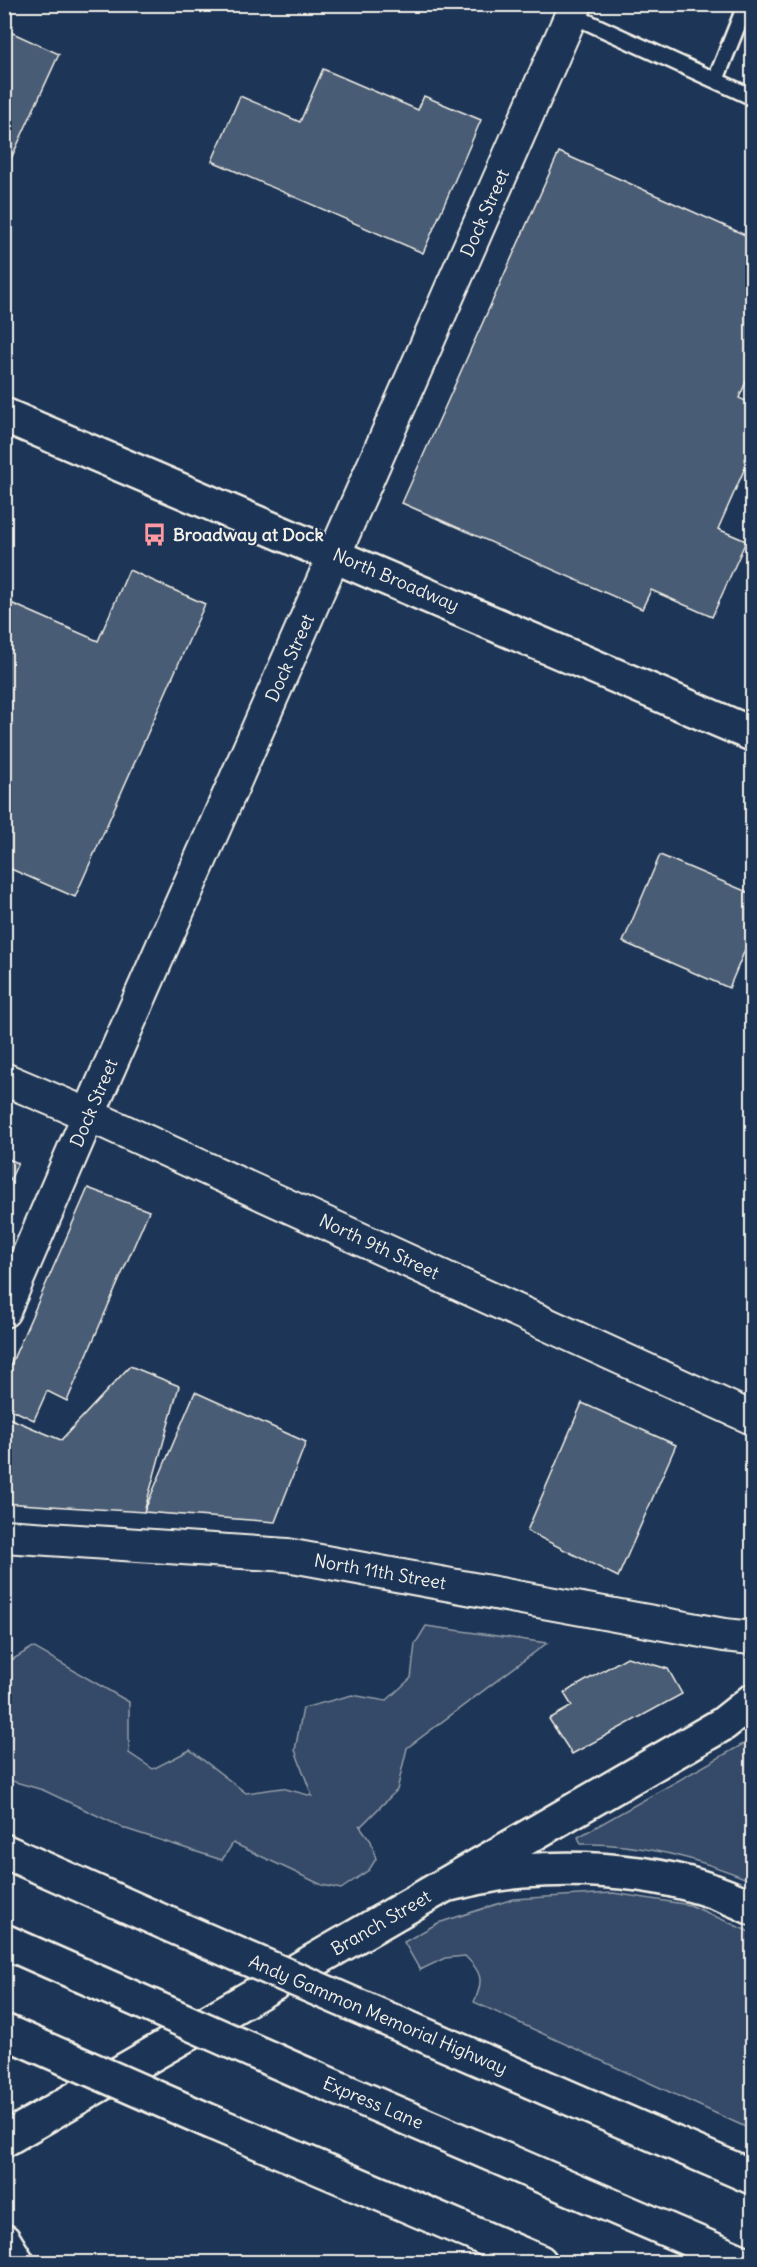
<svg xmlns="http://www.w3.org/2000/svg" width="757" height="2267" viewBox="0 0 757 2267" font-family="Delius,sans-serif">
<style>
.green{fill:#354a67;stroke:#949ea8;stroke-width:1.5}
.building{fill:#485b74;stroke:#f4f1e8;stroke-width:1.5}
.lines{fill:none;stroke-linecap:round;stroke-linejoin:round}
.service-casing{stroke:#f4f1e8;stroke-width:20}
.minor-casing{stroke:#f4f1e8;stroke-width:36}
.tertiary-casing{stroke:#f4f1e8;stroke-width:38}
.secondary-casing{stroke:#f4f1e8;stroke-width:38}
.motorway-casing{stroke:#f4f1e8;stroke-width:38}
.service{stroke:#1d3557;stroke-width:15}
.minor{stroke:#1d3557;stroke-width:32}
.tertiary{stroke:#1d3557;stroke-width:33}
.secondary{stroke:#1d3557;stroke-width:33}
.motorway{stroke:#1d3557;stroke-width:33}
.motorway-bridge-casing{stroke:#f4f1e8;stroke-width:38;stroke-linecap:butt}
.motorway-bridge{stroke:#1d3557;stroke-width:33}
.labels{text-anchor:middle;stroke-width:4.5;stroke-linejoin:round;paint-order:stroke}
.street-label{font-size:18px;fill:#f4f1e8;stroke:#1d3557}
.poi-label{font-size:18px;font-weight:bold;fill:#f4f1e8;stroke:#1d3557;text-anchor:start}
</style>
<rect width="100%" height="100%" fill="#1d3557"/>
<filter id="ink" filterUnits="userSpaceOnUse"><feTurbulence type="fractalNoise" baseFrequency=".0167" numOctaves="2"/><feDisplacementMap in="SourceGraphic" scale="12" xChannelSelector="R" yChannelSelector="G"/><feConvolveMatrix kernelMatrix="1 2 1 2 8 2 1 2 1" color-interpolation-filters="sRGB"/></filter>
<g filter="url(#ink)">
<path class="green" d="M426,1626l121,17 -140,105 -10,42 -36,36 -2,-1 12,16 5,18 -7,11 -28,19 -19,-4 -89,-42 -11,17 -96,-31 -83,-39 -38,-11v-115l28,-17 96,55v51l24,16 37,-19 56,43 36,-5 30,8 -17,-46 8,-42 49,-13 34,6 25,-23 4,-34z
M752,1739v142c-54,-23 -112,-38 -171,-37l-3,-7z
M613,1893l77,12 62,28v197l-278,-128c10,-21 8,-30 -9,-46l-20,2 -25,12 -16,-28 34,-19 75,-24z"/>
<path class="building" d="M4,29l55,25 -55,120z
M323,69l95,41 6,-14 57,24 -58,133 -211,-92 28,-65 60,26z
M559,152l193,86v130l-13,30 13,6v48l-34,77 28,12 -34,76 -61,-27 -9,19 -240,-106z
M129,570l76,34 -130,293 -71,-31v-266l94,41z
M660,855l92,39v39l-23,55 -106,-46z
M4,1157l14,6 -14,30z
M88,1188l61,23 -82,190 -20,-10 -13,29 -30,-14v-26z
M130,1366l49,20 -35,126 -140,-9v-87l57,24z
M195,1392l111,50 -31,80 -131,-10z
M582,1403l94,42 -58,132 -91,-46z
M627,1657l41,12 14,25 -110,60 -23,-35 23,-13 -8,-13z"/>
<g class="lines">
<defs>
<path id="service" d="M572,15l180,82
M716,79l30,-75"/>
<path id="minor" d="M4,1079l85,36 663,303
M4,1311l94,-218 478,-1089
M4,1536l283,19 437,80 28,3"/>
<path id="tertiary" d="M4,2140l719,-416 29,-23
M4,2241l13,21"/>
<path id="secondary" d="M4,415l748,319"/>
<path id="motorway" d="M4,1851l164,73
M449,1884c24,-5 49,-11 73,-13 75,-6 163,2 230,37
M4,1941l77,34
M394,2022l358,155
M305,2074l437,188
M216,2124l324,138"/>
</defs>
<use href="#service" class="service-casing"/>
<use href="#minor" class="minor-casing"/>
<use href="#tertiary" class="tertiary-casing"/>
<use href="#secondary" class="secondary-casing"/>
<use href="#motorway" class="motorway-casing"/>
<use href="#service" class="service"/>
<use href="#minor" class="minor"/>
<use href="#tertiary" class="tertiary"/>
<use href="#secondary" class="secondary"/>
<use href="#motorway" class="motorway"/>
<defs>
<path id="motorway-bridge" d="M168,1924l226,98
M81,1975l224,99
M4,2031l212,93"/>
</defs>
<use href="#motorway-bridge" class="motorway-bridge-casing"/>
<use href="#motorway-bridge" class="motorway-bridge"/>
</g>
</g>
<defs>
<symbol id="bus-bare" viewBox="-9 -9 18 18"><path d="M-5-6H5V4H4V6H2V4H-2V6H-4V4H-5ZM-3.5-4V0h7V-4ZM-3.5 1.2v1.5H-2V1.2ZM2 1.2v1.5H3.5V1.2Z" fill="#ff9aa2" stroke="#1d3557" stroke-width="2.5" paint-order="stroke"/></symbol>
</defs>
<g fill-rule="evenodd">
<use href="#bus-bare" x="138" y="518" width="33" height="33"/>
</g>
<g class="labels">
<g class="street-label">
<text transform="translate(485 213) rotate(-66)" y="6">Dock Street</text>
<text transform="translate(396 580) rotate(23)" y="6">North Broadway</text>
<text transform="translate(290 658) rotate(-66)" y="6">Dock Street</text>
<text transform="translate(94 1103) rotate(-67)" y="6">Dock Street</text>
<text transform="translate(379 1247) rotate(25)" y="6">North 9th Street</text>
<text transform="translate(380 1572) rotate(10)" y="6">North 11th Street</text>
<text transform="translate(381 1923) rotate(-30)" y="6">Branch Street</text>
<text transform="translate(378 2015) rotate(23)" y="6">Andy Gammon Memorial Highway</text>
<text transform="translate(373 2103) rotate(23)" y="6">Express Lane</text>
</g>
<g class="poi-label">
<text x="173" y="541">Broadway at Dock</text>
</g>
</g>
<rect width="757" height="2267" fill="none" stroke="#1d3557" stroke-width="24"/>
<rect x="12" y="12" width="733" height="2243" fill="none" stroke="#f4f1e8" stroke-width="2" filter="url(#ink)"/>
</svg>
